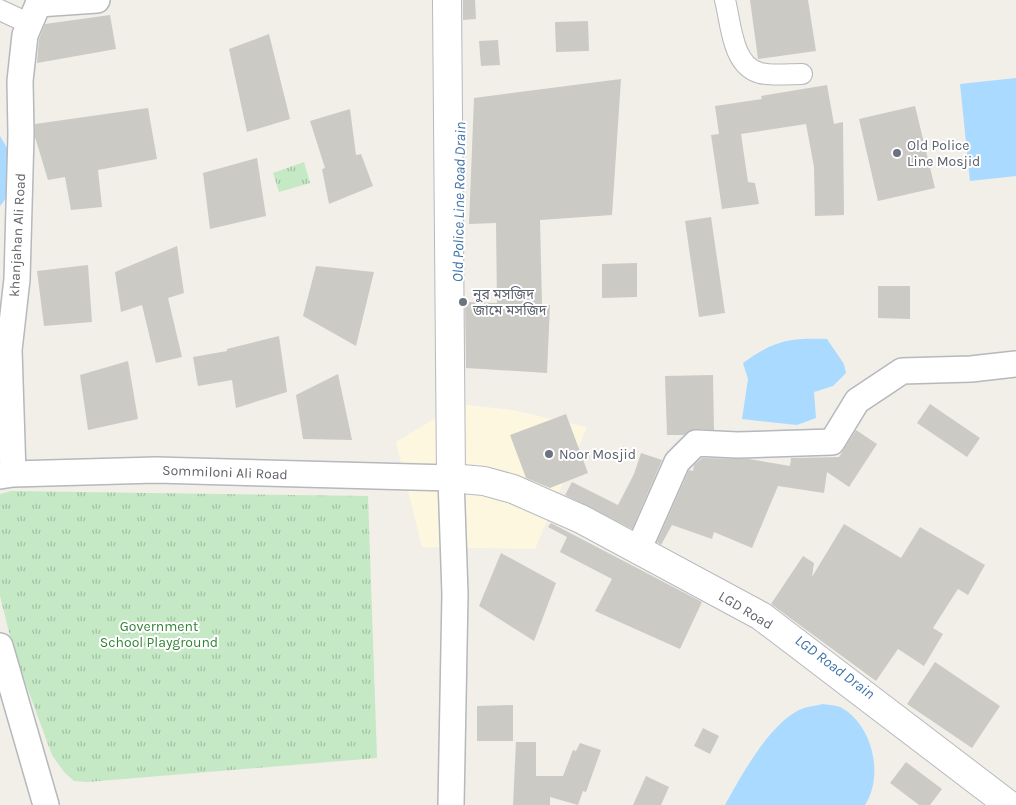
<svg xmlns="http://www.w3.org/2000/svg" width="1016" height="805" viewBox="0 0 1016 805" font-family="Karla,'Noto Sans Bengali',sans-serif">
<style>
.commercial{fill:#fef7e0}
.park{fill:url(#park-tufts)}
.water{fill:#aadaff}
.building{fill:#cccac5}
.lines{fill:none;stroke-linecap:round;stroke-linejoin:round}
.minor-casing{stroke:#b5b8bc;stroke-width:22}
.tertiary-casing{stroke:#b5b8bc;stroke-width:28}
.secondary-casing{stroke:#b6babf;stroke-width:30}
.minor{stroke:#fff;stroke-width:20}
.tertiary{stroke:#fff;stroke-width:25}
.secondary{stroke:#fff;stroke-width:28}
.worship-dot{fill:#6b7280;stroke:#fff;stroke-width:2}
.labels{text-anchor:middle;stroke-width:4;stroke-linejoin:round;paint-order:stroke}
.worship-label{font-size:14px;fill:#5b616d;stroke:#fff;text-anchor:start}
.street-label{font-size:14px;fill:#5f6368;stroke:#fff}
.park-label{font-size:14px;fill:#348238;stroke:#fff}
.water-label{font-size:15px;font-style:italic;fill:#4174aa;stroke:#fff}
</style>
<defs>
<pattern id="park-tufts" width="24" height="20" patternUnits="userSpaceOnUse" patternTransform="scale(1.25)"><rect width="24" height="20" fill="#c5e8c5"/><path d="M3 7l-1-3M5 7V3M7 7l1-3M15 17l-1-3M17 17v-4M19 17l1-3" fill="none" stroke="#a3c0a4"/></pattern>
</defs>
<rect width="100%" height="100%" fill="#f1efe8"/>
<path class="commercial" d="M459,404l53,6 75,17 -52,122 -113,-2 -26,-105z"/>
<path class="park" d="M304,162l6,21 -31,9 -6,-19z
M11,491l357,5 9,262 -290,24 -13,-1 -10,-9 -12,-17 -38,-103 -14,-56v-102z"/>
<path class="water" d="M1016,78v98l-46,5 -10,-97z
M0,136c3,5 7,11 9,17 5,14 2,43 -9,53z
M827,339l17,25 2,9 -13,13 -19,6 2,26 -19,7 -55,-6 6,-40 -5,-16c32,-23 46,-25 84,-24z
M823,704c5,1 14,1 19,4 31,18 42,68 23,97h-140c16,-29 42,-77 72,-94 7,-4 17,-5 26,-7z"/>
<path class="building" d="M463,0h12l1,19 -13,1z
M750,0h58l8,51 -58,8z
M110,15l6,34 -79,14 2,-24 6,-15z
M588,21l1,30 -33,1 -1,-30z
M269,34l21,85 -43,13 -18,-83z
M498,40l2,25 -19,1 -2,-25z
M621,79l-9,136 -72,5 2,85h8l-3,68 -81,-5 -1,-66 32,1 -1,-80 -27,1 5,-126z
M827,85l7,39 9,-2 1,93 -29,1 -1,-49 -8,-43 -65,10 7,48 7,1 4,21 -37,5 -11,-74 8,-1 -4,-28 47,-7 -1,-3z
M915,106l20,82 -57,13 -19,-82z
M148,108l9,51 -59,11 4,37 -31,3 -6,-33 -17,3 -13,-43v-13z
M350,109l6,46 5,-1 12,32 -44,18 -7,-35 3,-1 -15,-47z
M257,158l9,58 -56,13 -7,-56z
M711,217l14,96 -26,4 -14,-96z
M177,246l7,47 -16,5 14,59 -26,6 -14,-58 -21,7 -6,-40z
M637,263v34l-35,1v-34z
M88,265l4,57 -48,4 -7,-55z
M316,266l58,6 -18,74 -53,-30z
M878,286h32v33l-32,-1z
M279,336l8,56 -51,16 -4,-28 -34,6 -5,-29 34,-6v-2z
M128,361l10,58 -50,11 -8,-55z
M338,374l14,66 -49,-1 -7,-44z
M713,375l1,55 -18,-1 -12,6h-17l-2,-59z
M930,404l50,34 -13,19 -50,-34z
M566,414l22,59 -38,15 -24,-10 -16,-43z
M856,430l21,14 -28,43 -22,-15 -3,21 -46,-7 -26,62 -38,-16 -2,7 -40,-14 -11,20 -4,-3 32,-72 4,1 1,-6 8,-7 47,1 41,7 1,-8 48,-1z
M641,453l21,7 -30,69 -67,-34 7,-13 46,23 16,-31z
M551,523l151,79 -22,47 -85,-38 17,-32 -52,-27 7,-15 -19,-10z
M844,524l57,34 19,-31 65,38 -17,30 -10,-6 -25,39 10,6 -19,32 -26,-17 -22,32 -105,-77 32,-48 11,7 -2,14z
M501,553l55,30 -22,58 -55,-35z
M935,662l65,44 -28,42 -65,-44z
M513,705v36h-36v-35z
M703,728l16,8 -9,18 -16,-8z
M516,742h20v34h27l10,-26 3,1 4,-8 21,7 -15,42 -3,-1 -5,14 -28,-8v8h-37z
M906,762l36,27 -12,16h-11l-29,-22z
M646,776l23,11 -8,18h-28z"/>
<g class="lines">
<defs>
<path id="minor" d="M725,0c6,23 7,66 35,73 12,3 29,1 42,1
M0,10l30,14"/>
<path id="tertiary" d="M38,4l59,-4
M13,474l-4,-124 8,-71 4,-145 -1,-53 5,-46 15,-35
M0,476l13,-2 143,-4 295,8 4,116 -4,211
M638,550l39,-88 19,-19 41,2 95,-3 25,-41 45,-30 69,-2 45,-5
M0,646l46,159"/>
<path id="secondary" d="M447,0l4,478 33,3 29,8 68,30 180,97 248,189"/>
</defs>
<use href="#minor" class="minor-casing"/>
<use href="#tertiary" class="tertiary-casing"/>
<use href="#secondary" class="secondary-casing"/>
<use href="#minor" class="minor"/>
<use href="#tertiary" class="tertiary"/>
<use href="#secondary" class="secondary"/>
</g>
<g class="worship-dot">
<circle cx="897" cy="153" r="5"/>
<circle cx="463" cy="302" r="5"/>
<circle cx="549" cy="454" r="5"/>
</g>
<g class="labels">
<g class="worship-label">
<text x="907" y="150">Old Police<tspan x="907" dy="16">Line Mosjid</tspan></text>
<text x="473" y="299">নুর মসজিদ<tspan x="473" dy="16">জামে মসজিদ</tspan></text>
<text x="559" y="459">Noor Mosjid</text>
</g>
<g class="street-label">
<text transform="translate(17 235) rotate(-87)" y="5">khanjahan Ali Road</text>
<text transform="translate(225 472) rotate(2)" y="5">Sommiloni Ali Road</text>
<text transform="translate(746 610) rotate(31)" y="5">LGD Road</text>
</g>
<g class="park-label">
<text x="159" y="631">Government<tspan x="159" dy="16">School Playground</tspan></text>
</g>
<g class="water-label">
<text transform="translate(459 202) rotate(-89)" y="5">Old Police Line Road Drain</text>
<text transform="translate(835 667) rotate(37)" y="5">LGD Road Drain</text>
</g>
</g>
</svg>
